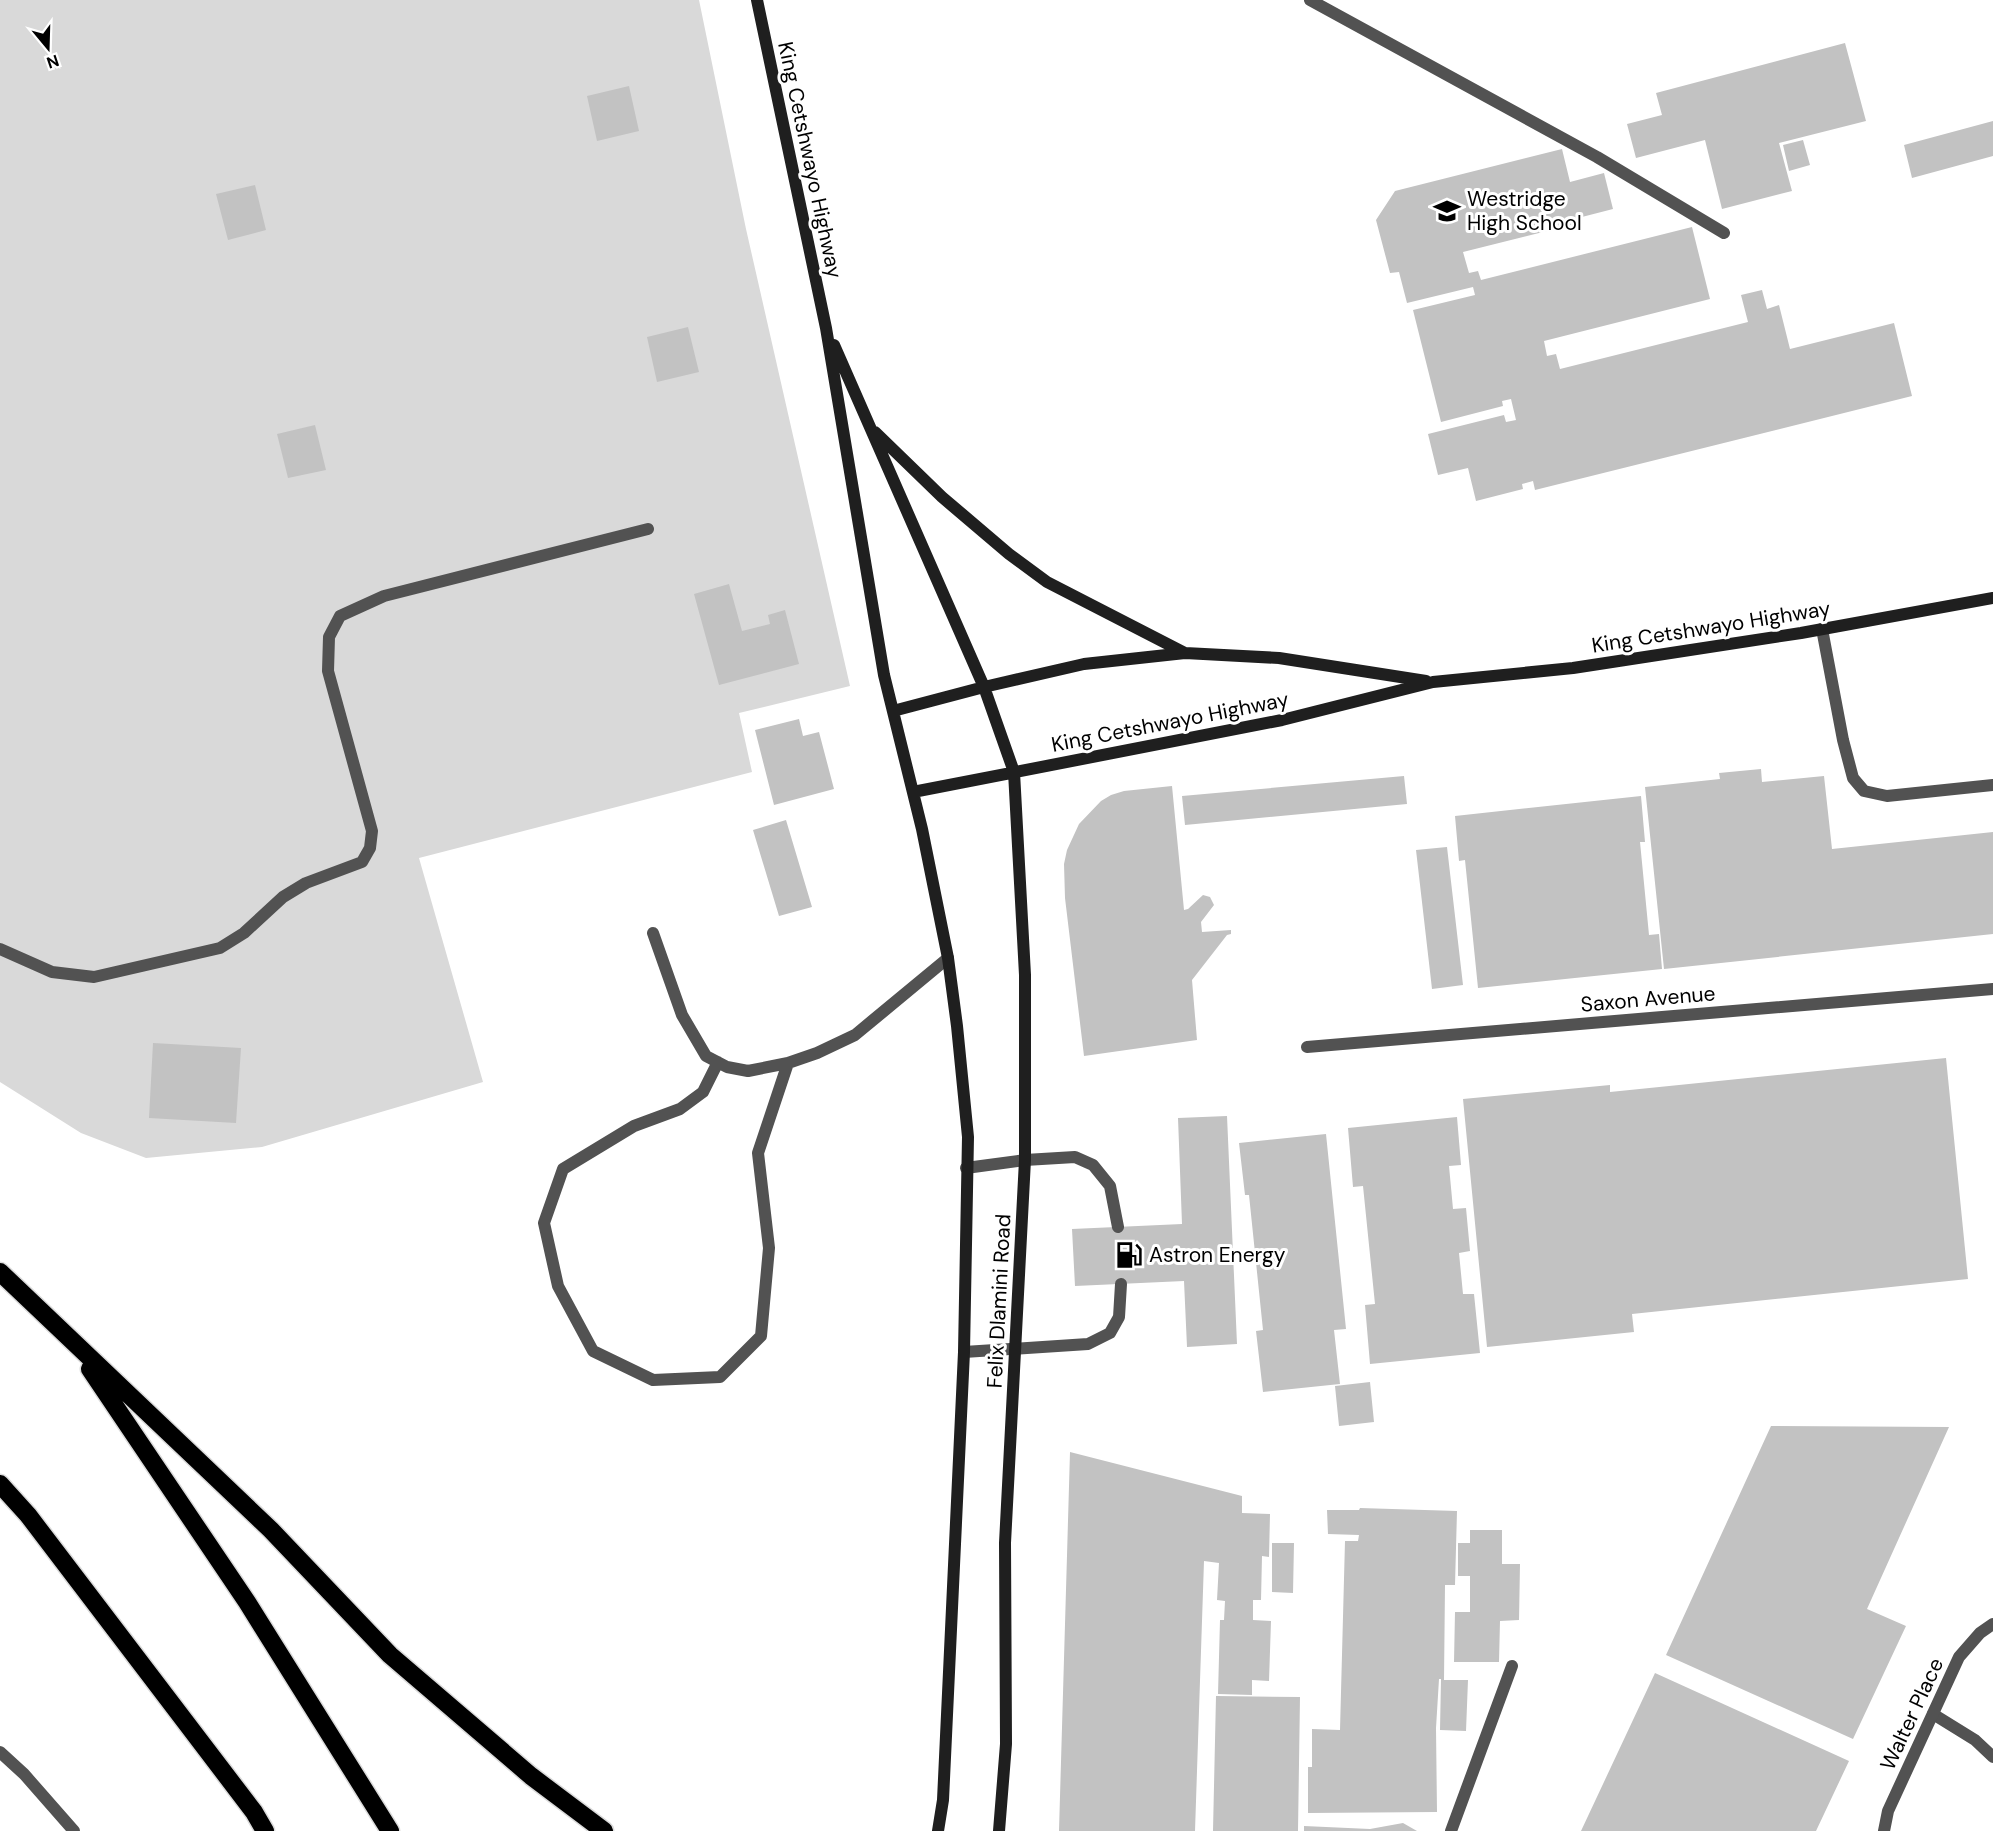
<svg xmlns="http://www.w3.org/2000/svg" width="1993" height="1831" viewBox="0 0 1993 1831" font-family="'DM Sans',sans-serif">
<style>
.green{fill:#d9d9d9}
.building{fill:#c2c2c2}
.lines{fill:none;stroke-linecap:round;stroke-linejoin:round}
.motorway-casing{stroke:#dbdbdb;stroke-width:21}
.service{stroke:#525252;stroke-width:12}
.minor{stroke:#525252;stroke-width:12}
.secondary{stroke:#1f1f1f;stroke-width:12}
.motorway{stroke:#000;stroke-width:18}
.labels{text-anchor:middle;stroke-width:6;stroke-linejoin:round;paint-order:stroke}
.street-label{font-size:21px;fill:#000;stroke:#fff}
.poi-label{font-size:21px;fill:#000;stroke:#fff;text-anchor:start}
</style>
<rect width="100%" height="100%" fill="#fff"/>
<path class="green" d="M0,0h699l47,229 104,457 -111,27 13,59 -333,86 64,224 -221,65 -116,11 -65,-25 -81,-51z"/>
<path class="building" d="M1845,43l21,78 -87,22 13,48 -70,18 -17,-69 -69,18 -9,-34 35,-9 -6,-22z
M629,86l10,45 -42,10 -10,-45z
M1993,121v35l-81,22 -8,-33z
M1803,140l7,25 -21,6 -6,-26z
M1562,149l8,33 34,-9 9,36 -35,9 1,5 -116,29 6,21 9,-2 3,9 211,-53 18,72 -166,42 3,15 9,-2 4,15 188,-47 -7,-27 21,-5 5,19 12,-4 11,44 104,-26 18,73 -377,94 -2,-9 -11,3 1,5 -47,12 -8,-33 -30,7 -10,-41 76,-19 2,7 10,-2 -5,-21 -9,2 1,5 -62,16 -28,-112 62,-15 -2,-8 -66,16 -8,-31 -9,1 -14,-53 19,-29z
M255,185l11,45 -38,10 -12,-46z
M688,327l11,45 -42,10 -10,-45z
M315,425l11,45 -38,8 -11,-44z
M729,584l13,47 28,-7 -2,-9 17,-5 14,54 -80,21 -25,-91z
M799,719l4,17 16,-4 15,57 -60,16 -19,-75z
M1761,769l1,13 62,-6 8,73 161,-17v102l-329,35 -19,-182 75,-8 -1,-6z
M1404,776l3,28 -222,21 -3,-29z
M1172,786l12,124 4,-1 15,-14 7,2 4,8 -13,17 1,10 29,-2v4l-4,1 -35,45 5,60 -113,16 -19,-158 -1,-34 3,-14 12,-26 22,-23 10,-6 13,-4z
M1641,796l4,46h-5l9,93 10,-1 3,35 -184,19 -13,-128 -6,1 -4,-45z
M786,820l26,87 -33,9 -26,-86z
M1447,847l16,138 -31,4 -16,-139z
M153,1043l88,5 -5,75 -87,-5z
M1946,1058l22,221 -336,35 2,18 -147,15 -24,-248 147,-14v7z
M1227,1116l10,228 -50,3 -3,-66 -109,5 -3,-57 110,-5 -4,-106z
M1457,1117l4,48 -12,1 4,43 13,-1 4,43 -11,2 4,41h11l6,59 -110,11 -5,-59 10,-1 -12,-118 -10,1 -5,-59z
M1326,1134l20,195 -12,1 6,54 -77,8 -7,-61 7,-1 -14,-135h-4l-6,-52z
M1370,1382l4,40 -35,4 -4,-40z
M1771,1426l178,1 -82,182 39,17 -53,113 -187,-84z
M1070,1452l172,44v17l28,1 -1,43 -7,-1 -1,44h-8v20l18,1 -2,60 -17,-1v15l-34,-1 2,-74h4l1,-19 -8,-1 2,-37 -15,-2 -9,270h-136z
M1360,1508l97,3 -2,74h-10l-1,95h24l-2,51 -26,-1 1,-51h-2l-3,49 1,84 -129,1v-46h4v-38l28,1 5,-189h13l1,-6 -31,-1 -1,-24h32z
M1470,1530h32v34h18l-1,56 -19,1 -1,41h-45l1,-50h15v-36h-12v-33h12z
M1272,1543h22l-1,50 -21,-1z
M1655,1673l194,88 -33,70h-235z
M1216,1696l84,1 -2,134h-85z
M1403,1823l14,8h-113v-5l66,3z"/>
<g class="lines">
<defs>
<path id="motorway" d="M0,1272l271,258 119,125 141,121 73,55
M90,1369l157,233 143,229
M0,1484l28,31 226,297 11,19"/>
</defs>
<use href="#motorway" class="motorway-casing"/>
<path class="service" d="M1310,0l287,157 127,76
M1822,629l21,111 10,38 11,13 23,5 106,-11
M653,933l29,82 24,41 21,11 21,4 40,-8 29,-10 38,-18 93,-77
M0,949l52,23 42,5 126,-29 24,-15 39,-36 23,-14 56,-21 8,-14 2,-17 -44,-160 1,-34 11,-21 44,-20 264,-67
M718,1062l-15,30 -23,17 -46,17 -71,43 -19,54 14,63 35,65 60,29 67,-3 41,-41 8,-88 -11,-95 30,-90
M966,1168l59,-8 50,-3 18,8 17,21 8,41
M964,1352l124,-8 22,-11 9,-16 2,-33
M1933,1714l42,26 18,17
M1451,1831l61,-165"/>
<path class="minor" d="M1307,1047l686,-58
M0,1752l24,22 50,57
M1884,1831l4,-20 71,-154 21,-24 13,-9"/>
<path class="secondary" d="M757,0l69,328 58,347 38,154 26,129 9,68 11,111 -4,215 -21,448 -5,31
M834,345l150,342 30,85 11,203v185l-20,383 1,201 -7,87
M875,432l67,65 67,57 38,28 138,71
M893,711l91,-24 100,-23 101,-11 94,5 147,23
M913,792l369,-72 151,-38 140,-14 228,-35 192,-35"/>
<use href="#motorway" class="motorway"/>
</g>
<defs>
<symbol id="school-bare" viewBox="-9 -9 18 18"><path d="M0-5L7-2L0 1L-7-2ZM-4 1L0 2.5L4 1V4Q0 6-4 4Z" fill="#000" stroke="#fff" stroke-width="2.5" paint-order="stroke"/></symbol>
<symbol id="fuel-bare" viewBox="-9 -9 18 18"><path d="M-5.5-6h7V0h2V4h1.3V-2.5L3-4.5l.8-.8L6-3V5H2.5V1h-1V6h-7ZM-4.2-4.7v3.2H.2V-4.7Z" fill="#000" stroke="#fff" stroke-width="2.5" paint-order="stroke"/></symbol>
</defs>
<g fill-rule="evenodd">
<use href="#school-bare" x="1428" y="192" width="38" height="38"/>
<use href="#fuel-bare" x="1110" y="1236" width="38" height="38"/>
</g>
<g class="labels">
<g class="street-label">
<text transform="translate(810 160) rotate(78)" y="7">King Cetshwayo Highway</text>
<text transform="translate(1711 627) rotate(-9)" y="7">King Cetshwayo Highway</text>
<text transform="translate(1170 722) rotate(-11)" y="7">King Cetshwayo Highway</text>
<text transform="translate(1648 999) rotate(-5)" y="7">Saxon Avenue</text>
<text transform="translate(999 1301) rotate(-87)" y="7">Felix Dlamini Road</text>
<text transform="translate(1912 1714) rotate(-65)" y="7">Walter Place</text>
</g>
<g class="poi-label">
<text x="1467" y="206">Westridge<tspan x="1467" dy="24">High School</tspan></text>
<text x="1149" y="1262">Astron Energy</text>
</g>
</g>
<g transform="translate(48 48) rotate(161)" stroke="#ffffff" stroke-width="4.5" paint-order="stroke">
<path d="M0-4.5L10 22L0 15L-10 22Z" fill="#000000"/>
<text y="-9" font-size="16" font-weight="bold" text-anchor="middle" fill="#000000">N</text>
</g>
</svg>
